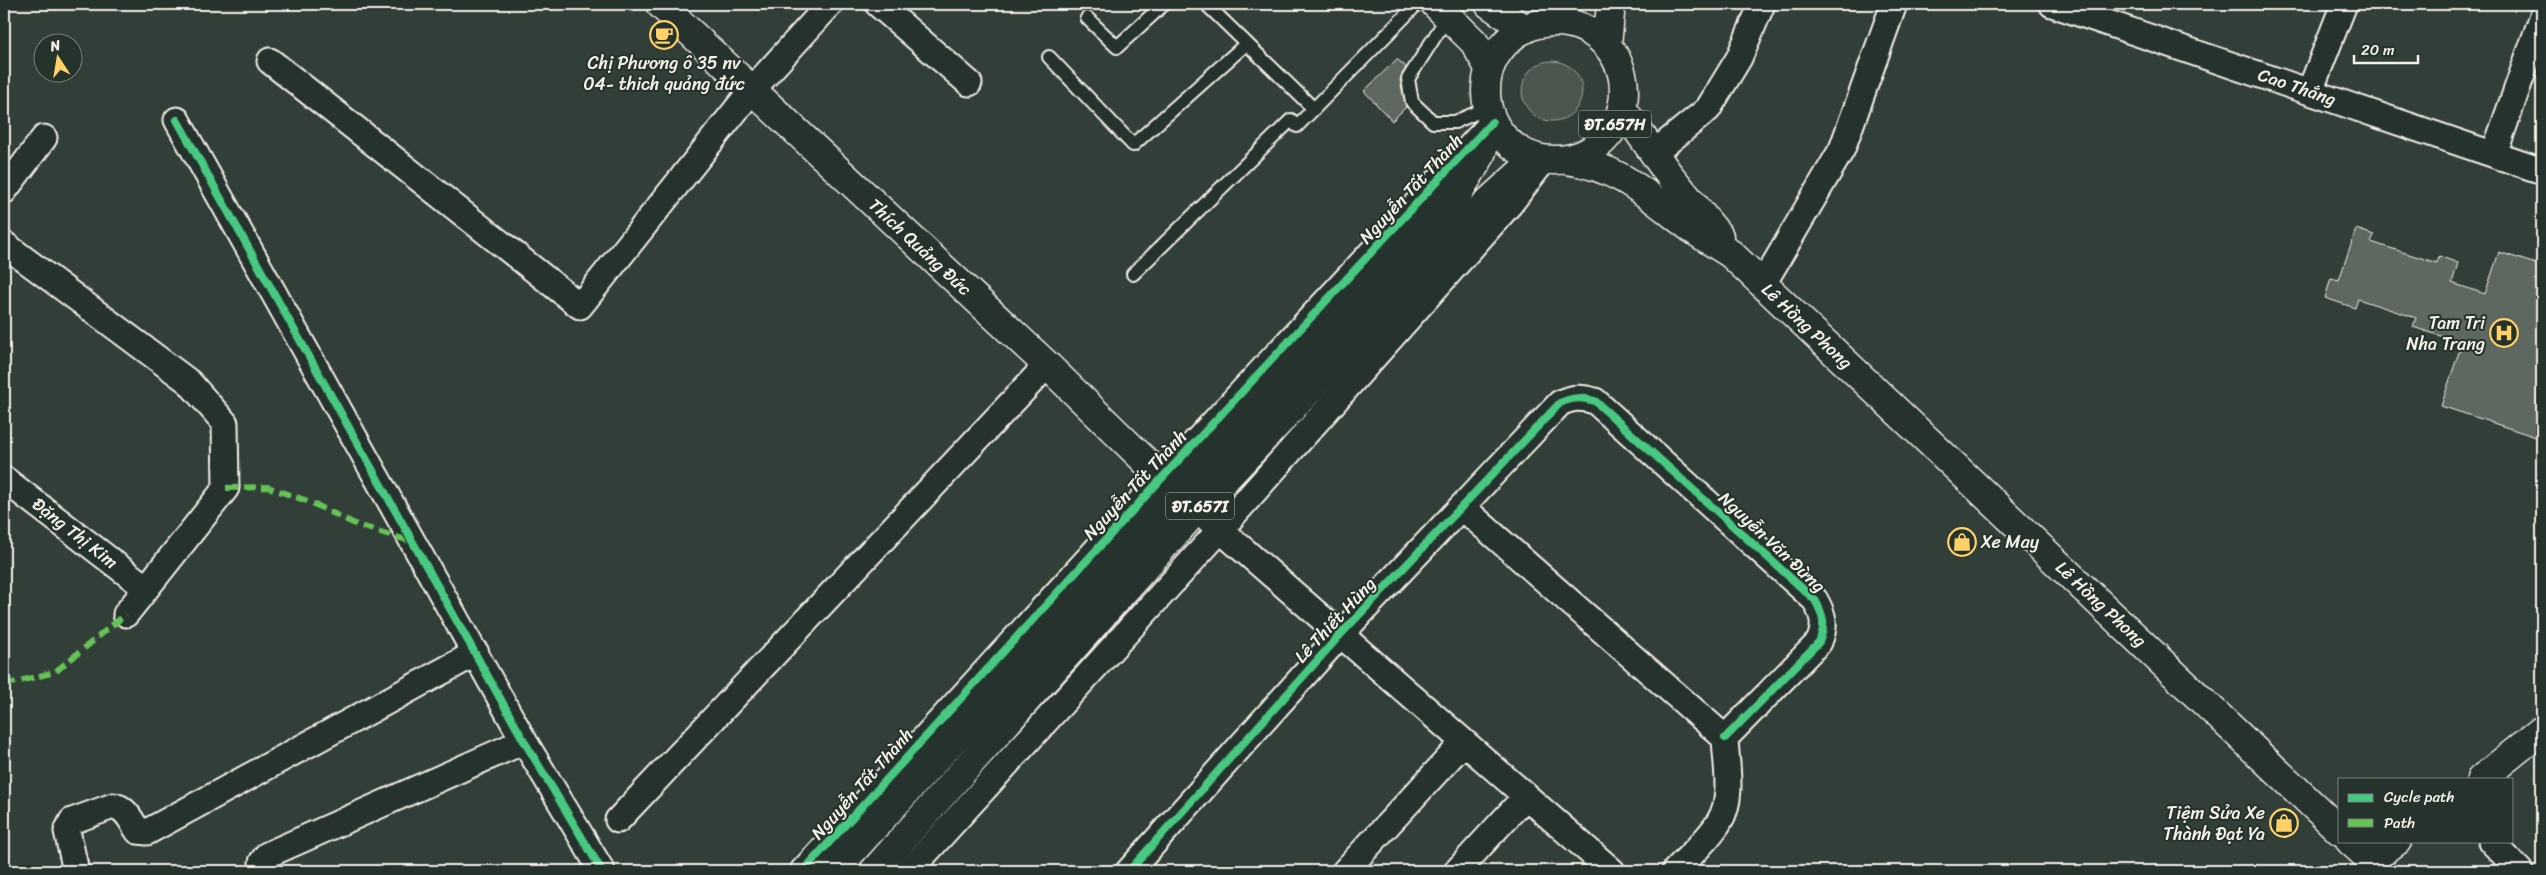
<svg xmlns="http://www.w3.org/2000/svg" width="2546" height="875" viewBox="0 0 2546 875" font-family="Sriracha,sans-serif">
<style>
.green{fill:#4c564f;stroke:#a0a49c}
.building{fill:#5f6861;stroke:#f4f1e8}
.lines{fill:none;stroke-linecap:round;stroke-linejoin:round}
.service-casing{stroke:#f4f1e8;stroke-width:16}
.minor-casing{stroke:#f4f1e8;stroke-width:29}
.tertiary-casing{stroke:#f4f1e8;stroke-width:31}
.secondary-casing{stroke:#f4f1e8;stroke-width:31}
.primary-casing{stroke:#f4f1e8;stroke-width:31}
.service{stroke:#26332d;stroke-width:12}
.minor{stroke:#26332d;stroke-width:25}
.tertiary{stroke:#26332d;stroke-width:28}
.secondary{stroke:#26332d;stroke-width:28}
.primary{stroke:#26332d;stroke-width:28}
.quiet{stroke:#66c356;stroke-width:6;stroke-dasharray:12 6;stroke-linecap:butt}
.cycleway-casing{stroke:#26332d;stroke-width:11}
.cycleway{stroke:#46c982;stroke-width:8}
.labels{text-anchor:middle;stroke-width:4;stroke-linejoin:round;paint-order:stroke}
.shield{fill:#26332d;stroke:#b6b8b0;stroke-width:1}
.shield-label{font-size:16px;font-weight:bold;fill:#f4f1e8}
.poi-label{font-size:18px;fill:#f4f1e8;stroke:#26332d;text-anchor:end}
.street-label{font-size:18px;fill:#f4f1e8;stroke:#26332d}
</style>
<rect width="100%" height="100%" fill="#323e38"/>
<filter id="ink" filterUnits="userSpaceOnUse"><feTurbulence type="fractalNoise" baseFrequency=".02" numOctaves="2"/><feDisplacementMap in="SourceGraphic" scale="10" xChannelSelector="R" yChannelSelector="G"/><feConvolveMatrix kernelMatrix="1 2 1 2 8 2 1 2 1" color-interpolation-filters="sRGB"/></filter>
<g filter="url(#ink)">
<path class="green" d="M1522 91a30 30 0 1 1 60 0a30 30 0 1 1-60 0Z"/>
<path class="building" d="M1397,59l9,8 -6,13 6,27 -14,14 -28,-30z
M2356,229l18,6 -3,7 66,21 2,-7 19,7 -6,20 33,11 14,-42 43,14v173l-101,-33 21,-63 -49,-16 3,-9 -58,-19 -3,9 -30,-10 6,-20 8,2z"/>
<g class="lines">
<defs>
<path id="service" d="M1206,4l108,105
M1448,16l-40,63 4,23 21,20h22l32,-14
M1087,18l30,29 47,-43
M1049,57l84,88 113,-101
M1133,274l158,-154 6,6 120,-122"/>
<path id="minor" d="M878,4l91,79
M2052,4l490,167
M270,61l310,245 172,-216 78,-86
M2310,91l34,-87
M177,120l347,621 78,130
M1654,153l54,-44 31,-51 23,-54
M2494,154l48,-136
M4,191l40,-53
M4,244l185,138 36,41 1,65 -100,126
M1763,284l79,-135 52,-145
M4,479l142,109
M1463,508l262,230c1,26 9,61 -6,84 -11,18 -30,34 -44,49
M1208,519l404,352
M618,820l429,-455
M2491,841l29,30
M76,871l-9,-40 5,-10 41,-15c13,1 18,15 25,25l9,1 329,-179
M263,871l-1,-9 5,-7 257,-114
M803,871l360,-394 328,-353
M909,871l311,-341 289,-325 31,-40
M1129,871l211,-236 220,-232c13,-6 21,-6 35,-2l220,199c9,16 11,25 4,42l-94,96
M1345,871l119,-129
M1457,871l69,-75"/>
<path id="tertiary" d="M660,4l387,361 131,128"/>
<path id="secondary" d="M1435,4l39,38 15,26
M1489,4l36,25
M1622,108l45,64 52,64
M1566,160c54,6 84,38 126,69 13,9 26,17 39,25l609,577
M2481,779l61,-49
M2350,841l21,19 26,-19"/>
<path id="primary" d="M1486 91a69 69 0 1 1 138 0a69 69 0 1 1-138 0Z
M1607,45l4,-41
M834,871l344,-378 280,-300 22,-36 12,-35
M874,871l323,-362 280,-297 45,-41 22,-11"/>
</defs>
<use href="#service" class="service-casing"/>
<use href="#minor" class="minor-casing"/>
<use href="#tertiary" class="tertiary-casing"/>
<use href="#secondary" class="secondary-casing"/>
<use href="#primary" class="primary-casing"/>
<use href="#service" class="service"/>
<use href="#minor" class="minor"/>
<use href="#tertiary" class="tertiary"/>
<use href="#secondary" class="secondary"/>
<use href="#primary" class="primary"/>
<path class="quiet" d="M226,488l42,-1 42,15 47,23 56,17
M4,685l51,-13 71,-58"/>
<defs>
<path id="cycleway" d="M177,120l347,621 78,130
M803,871l360,-394 329,-355
M1129,871l211,-236 220,-232c13,-6 21,-6 35,-2l220,199c9,16 11,25 4,42l-94,96"/>
</defs>
<use href="#cycleway" class="cycleway-casing"/>
<use href="#cycleway" class="cycleway"/>
</g>
</g>
<defs>
<symbol id="cafe-ring" viewBox="-11 -11 22 22"><circle r="9.5" fill="#26332d" stroke="#ffd166" stroke-width="1.5"/><path d="M-5.5-4.5H6V0H3Q3 3.5 0 3.5H-2.5Q-5.5 3.5-5.5 0ZM3-3.2v2h1.7v-2ZM-6 4.5H4V6H-6Z" fill="#ffd166"/></symbol>
<symbol id="hospital-ring" viewBox="-11 -11 22 22"><circle r="9.5" fill="#26332d" stroke="#ffd166" stroke-width="1.5"/><path d="M-5-5h3v3.5h4V-5h3V5h-3V1.5h-4V5h-3Z" fill="#ffd166"/></symbol>
<symbol id="shop-ring" viewBox="-11 -11 22 22"><circle r="9.5" fill="#26332d" stroke="#ffd166" stroke-width="1.5"/><path d="M-5-2.5h2.3a2.7 3.5 0 0 1 5.4 0H5L5.5 6h-11ZM-1.5-2.5h3a1.5 2.3 0 0 0-3 0Z" fill="#ffd166"/></symbol>
</defs>
<g fill-rule="evenodd">
<use href="#cafe-ring" x="648" y="19" width="32" height="32"/>
<use href="#hospital-ring" x="2488" y="317" width="32" height="32"/>
<use href="#shop-ring" x="1946" y="526" width="32" height="32"/>
<use href="#shop-ring" x="2268" y="807" width="32" height="32"/>
</g>
<g class="labels">
<g class="shield">
<rect x="1579" y="110.5" width="72" height="27" rx="4"/>
<rect x="1166" y="492.5" width="68" height="27" rx="4"/>
</g>
<g class="shield-label">
<text x="1615" y="130">ĐT.657H</text>
<text x="1200" y="512">ĐT.657I</text>
</g>
<g class="poi-label">
<text x="664" y="69" text-anchor="middle">Chị Phương ô 35 nv<tspan x="664" dy="21">04- thich quảng đức</tspan></text>
<text x="2485" y="329">Tam Tri<tspan x="2485" dy="21">Nha Trang</tspan></text>
<text x="1981" y="548" text-anchor="start">Xe May</text>
<text x="2265" y="819">Tiệm Sửa Xe<tspan x="2265" dy="21">Thành Đạt Ya</tspan></text>
</g>
<g class="street-label">
<text transform="translate(2297 87) rotate(19)" y="6">Cao Thắng</text>
<text transform="translate(1411 189) rotate(-47)" y="6">Nguyễn Tất Thành</text>
<text transform="translate(920 247) rotate(43)" y="6">Thích Quảng Đức</text>
<text transform="translate(1807 326) rotate(43)" y="6">Lê Hồng Phong</text>
<text transform="translate(1135 485) rotate(-47)" y="6">Nguyễn Tất Thành</text>
<text transform="translate(75 533) rotate(38)" y="6">Đặng Thị Kim</text>
<text transform="translate(1772 542) rotate(43)" y="6">Nguyễn Văn Đừng</text>
<text transform="translate(2101 604) rotate(43)" y="6">Lê Hồng Phong</text>
<text transform="translate(1335 620) rotate(-47)" y="6">Lê Thiết Hùng</text>
<text transform="translate(862 784) rotate(-48)" y="6">Nguyễn Tất Thành</text>
</g>
</g>
<rect width="2546" height="875" fill="none" stroke="#26332d" stroke-width="20"/>
<rect x="10" y="10" width="2526" height="855" fill="none" stroke="#f4f1e8" stroke-width="2" filter="url(#ink)"/>
<rect x="2338" y="778" width="175" height="65" fill="#26332d" stroke="#787f78"/>
<rect x="2348" y="794" width="25" height="8" fill="#46c982" stroke="#787f78"/>
<text x="2384" y="802" font-size="15" fill="#f4f1e8">Cycle path</text>
<rect x="2348" y="819" width="25" height="8" fill="#66c356" stroke="#787f78"/>
<text x="2384" y="828" font-size="15" fill="#f4f1e8">Path</text>
<g transform="translate(58 58) rotate(348)"><circle r="24" fill="#26332d" stroke="#787f78"/>
<path d="M0-4L9 19L0 12L-9 19Z" fill="#ffd166"/>
<text y="-8" font-size="14" font-weight="bold" text-anchor="middle" fill="#f4f1e8">N</text>
</g>
<path d="M2354 55v8h64v-8" fill="none" stroke="#f4f1e8" stroke-width="2.5"/>
<text x="2361" y="55" font-size="15" fill="#f4f1e8" stroke="#26332d" stroke-width="4" paint-order="stroke">20 m</text>
</svg>
